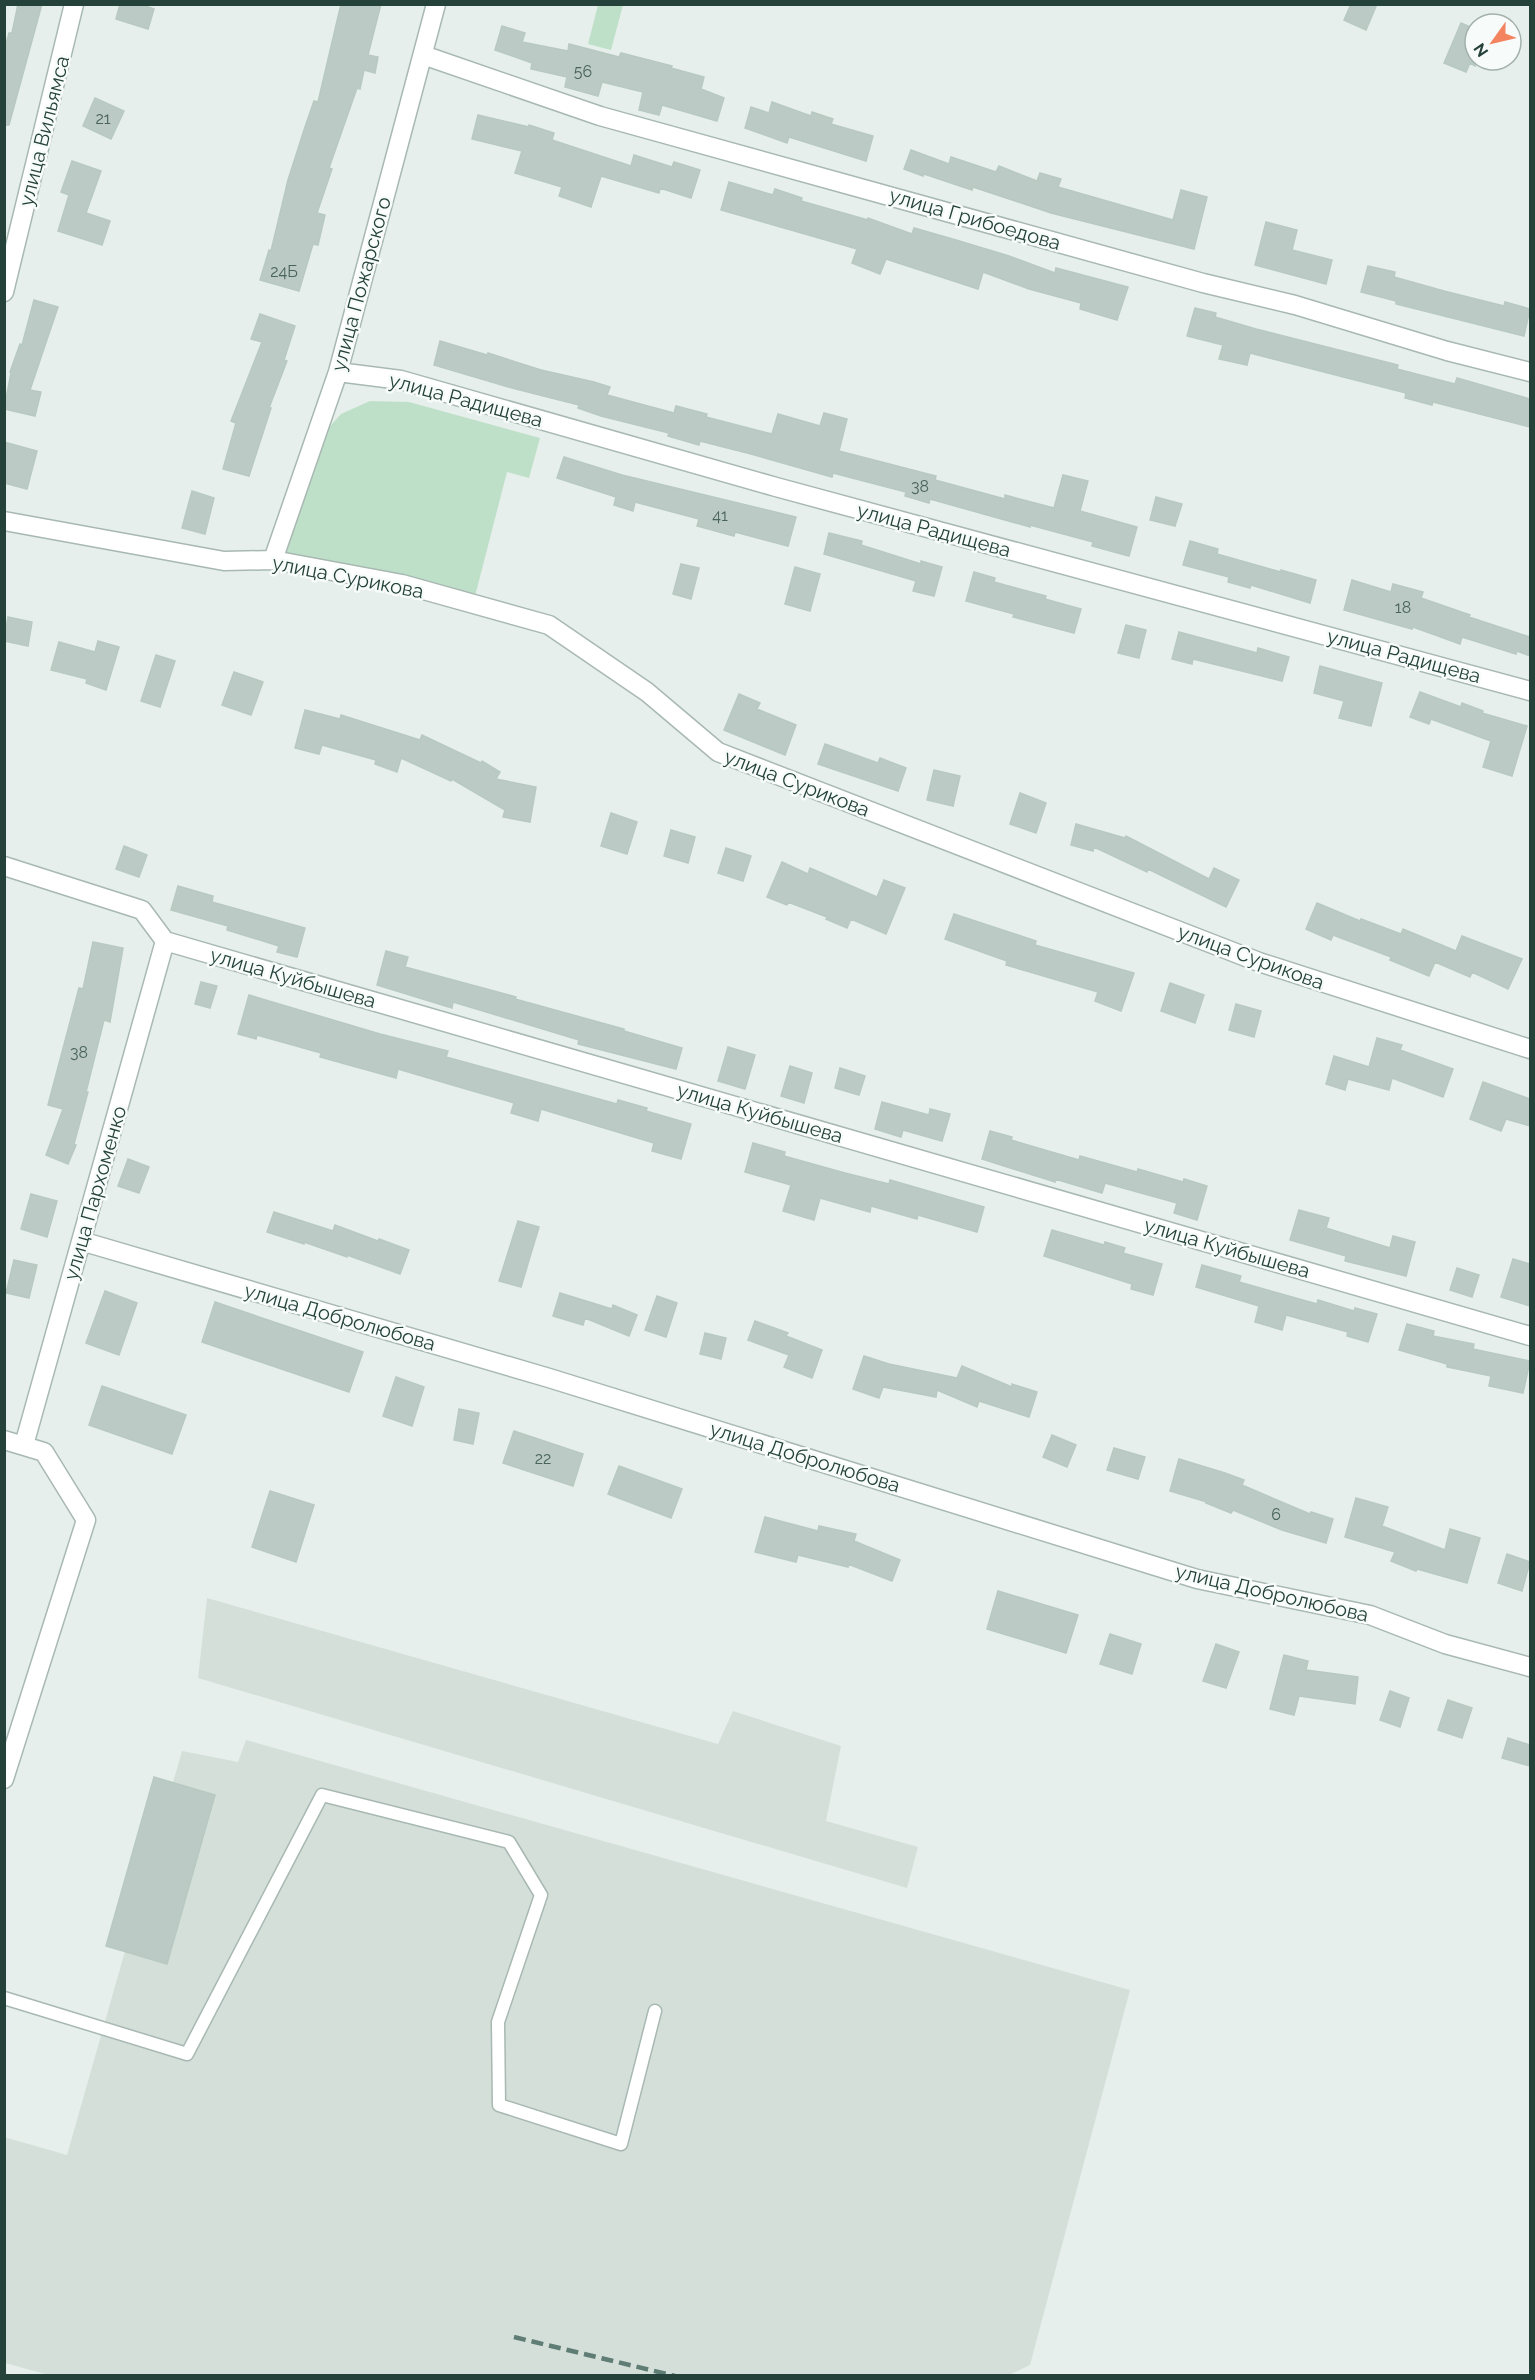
<svg xmlns="http://www.w3.org/2000/svg" width="1535" height="2380" viewBox="0 0 1535 2380" font-family="Raleway,sans-serif">
<style>
.built{fill:#d4dfda}
.green{fill:#bfe0c8}
.building{fill:#bbcac4;stroke:#b8c9c2;stroke-width:1.5}
.lines{fill:none;stroke-linecap:round;stroke-linejoin:round}
.lane-casing{stroke:#a8b8b2;stroke-width:15}
.street-casing{stroke:#a8b8b2;stroke-width:21}
.lane{stroke:#fff;stroke-width:12}
.street{stroke:#fff;stroke-width:18}
.rail{stroke:#5f7d75;stroke-width:4.5;stroke-dasharray:12 6;stroke-linecap:butt}
.labels{text-anchor:middle;stroke-width:5;stroke-linejoin:round;paint-order:stroke}
.number-label{font-size:16px;fill:#4a645c}
.street-label{font-size:20px;fill:#24423a;stroke:#f7fbf9}
</style>
<rect width="100%" height="100%" fill="#e6efeb"/>
<path class="built" d="M207,1598l511,146 15,-33 108,35 -15,75 92,26 -11,41 -709,-210z
M246,1740l884,250 -100,375 -21,10h-960l-44,-12 -1,-226 63,18 115,-404 56,11z"/>
<path class="green" d="M598,5h25l-12,45 -23,-6z
M370,401l39,1 131,36 -11,40 -22,-6 -33,128 -197,-43 46,-123 18,-20z"/>
<path class="building" d="M18,4h24l-33,121h-5v-74l5,-18h3z
M120,4h20l14,5 -6,20 -32,-10z
M341,4h40l-13,51 10,2 -3,16 -11,-3 -4,19 -3,-1 -28,80 3,1 -15,44 8,2 -7,30 -5,-1 -14,47 -39,-11 9,-30 2,1 17,-71 17,-53 9,-26 4,1z
M1351,4h26l-11,26 -22,-10z
M1461,23l14,6v37l-5,-3 -4,9 -22,-9z
M502,26l23,7 -3,9 46,9 1,-7 50,13 2,-4 51,13 -1,2 33,9 -3,12 23,9 -7,23 -55,-16 -3,10 -20,-5 4,-18 -41,-10 -4,14 -33,-9 2,-10 -36,-8 1,-6 -37,-13z
M95,98l29,13 -13,28 -28,-13z
M772,102l39,14 1,-4 21,7 -2,5 42,12 -7,25 -77,-24 -2,6 -42,-15 6,-21 18,6z
M478,115l51,12v-2l25,8 -2,7 79,26 3,-11 38,12 2,-5 26,8 -9,28 -31,-10 -1,5 -58,-17 -10,31 -32,-11 3,-9 -47,-14 7,-22 -50,-12z
M911,150l38,14 2,-7 45,15 3,-6 38,15 3,-8 21,6 -3,8 115,33 8,-30 26,7 -13,52 -143,-36 -78,-26 -1,3 -48,-16 -1,2 -19,-7z
M72,161l29,10 -15,42 24,8 -8,24 -44,-14 11,-36 -8,-3z
M729,182l44,13 2,-6 27,9 -1,3 67,19v-2l44,16 2,-6 42,12 53,16 46,17 1,-5 72,19 -11,33 -37,-11 1,-6 -52,-14 -46,-17 -5,17 -92,-30 -6,15 -28,-11 5,-14 -136,-39z
M1266,222l31,8 -5,20 40,10 -6,24 -71,-19z
M1368,266l27,6 -1,5 50,14 60,15 1,-4 25,7 -6,27 -128,-32v-3l-35,-9z
M34,300l24,7 -28,83 11,2 -6,24 -31,-7 7,-36 -1,-1 10,-28 2,1z
M1195,308l21,5 -1,4 41,12 142,36 -1,4 58,15 2,-6 73,21v28l-97,-25 -1,3 -27,-7 1,-5 -156,-40 -3,12 -28,-6 4,-14 -36,-9z
M260,314l35,12 -11,34 3,1 -18,47h2l-22,68 -26,-7 13,-46 -5,-2 31,-79 -11,-3z
M440,341l47,14 1,-2 53,17 53,12 16,5 -3,8 67,18 2,-7 31,8 -1,3 66,17 6,-20 42,12 4,-13 23,6 -8,32 97,25 -1,4 70,19v-4l49,13 9,-33 25,6 -8,30 57,16 -8,29 -37,-10 1,-4 -63,-17v2l-100,-28 -1,4 -24,-7 1,-4 -73,-19 -1,4 -81,-23 -51,-13 -1,4 -31,-9 1,-3 -68,-17 -23,-8 1,-3 -67,-17 -78,-23z
M4,442l33,9 -10,38 -23,-6z
M564,457l58,18 174,42 -8,29 -53,-14 -1,4 -37,-10 2,-7 -64,-17 -2,9 -19,-6 2,-8 -59,-19z
M192,491l22,7 -9,36 -23,-6z
M1156,497l26,7 -7,22 -25,-6z
M829,533l33,8 -1,4 60,19v-3l21,6 -8,29 -21,-5 3,-10 -92,-27z
M1190,541l28,8 -1,5 64,18v-2l35,10 -6,23 -59,-18 -1,3 -22,-6 1,-5 -46,-12z
M681,564l18,4 -8,31 -18,-5z
M795,567l25,7 -10,37 -25,-7z
M974,572l21,6 -1,4 52,14 -1,3 36,10 -7,24 -61,-16 1,-3 -48,-13z
M1352,580l39,12 2,-8 30,8 -2,6 49,17 -1,2 61,20v19l-13,-5 -1,3 -54,-17 -2,7 -47,-17 -1,2 -68,-19z
M8,617l24,5 -4,24 -24,-5z
M1126,625l20,5 -7,28 -21,-5z
M1179,632l78,21 1,-5 31,9 -7,24 -89,-22 -1,5 -20,-5z
M98,641l21,6 -13,43 -20,-7 1,-4 -36,-9 8,-28 36,10z
M156,655l19,6 -15,46 -19,-6z
M1320,666l62,17 -11,43 -32,-8 5,-17 -30,-8z
M234,672l29,10 -12,33 -29,-10z
M1420,692l41,15 1,-4 21,8 -1,2 45,13 -15,50 -29,-9 8,-26 -60,-22 -2,5 -19,-7z
M739,694l21,9 -3,6 39,16 -11,30 -61,-25z
M305,710l35,9 1,-4 79,25 2,-5 59,28 1,-2 18,11 -4,7 40,8 -6,35 -27,-5 2,-7 -53,-31 -1,2 -50,-23 -4,14 -22,-8 1,-4 -54,-15 -3,9 -24,-6z
M825,744l53,19 2,-5 26,10 -8,23 -80,-27z
M934,770l26,6 -7,30 -26,-6z
M1020,793l26,10 -10,30 -26,-9z
M611,813l26,9 -10,32 -26,-8z
M1076,824l49,14 1,-2 83,43 5,-11 25,12 -13,27 -78,-38 -1,3 -53,-25 -1,4 -22,-6z
M671,830l24,7 -7,26 -24,-7z
M124,846l23,9 -8,22 -23,-8z
M726,848l25,8 -8,25 -25,-8z
M782,862l26,12 2,-6 67,29 7,-17 21,8 -19,46 -35,-15 -4,9 -21,-9 1,-2 -39,-15 -1,3 -20,-8z
M178,886l35,10 -1,6 93,26 -8,29 -20,-5 2,-6 -52,-16 1,-4 -57,-16z
M1317,903l43,18 1,-2 40,15 2,-5 53,22 6,-15 60,23 -14,30 -36,-17 -2,5 -35,-15 -6,14 -39,-16 1,-3 -58,-22 -2,5 -25,-11z
M954,914l82,27 -1,4 99,28 -13,38 -26,-10 3,-9 -92,-27 1,-4 -62,-22z
M93,942l30,6 -13,74 -6,-2 -18,72h2l-14,52 2,1 -8,19 -22,-9 17,-46 -15,-4 31,-117 4,1z
M386,951l22,6 -3,10 111,30 -1,2 109,30v2l58,17 -6,21 -98,-25 1,-4 -126,-38 -1,6 -75,-23z
M201,982l16,4 -7,22 -15,-4z
M1170,983l34,12 -9,28 -34,-12z
M249,995l131,39 68,17 -2,6 171,47 1,-4 29,8 -1,3 45,13 -10,35 -29,-8 2,-8 -113,-34 -3,12 -27,-8 3,-10 -55,-16 -61,-18 -2,9 -76,-21 1,-4 -64,-18 -1,4 -18,-5z
M1236,1004l25,7 -7,26 -25,-7z
M1377,1038l25,7 -2,5 53,19 -10,28 -51,-19 -3,12 -41,-11 -3,11 -19,-6 8,-28 35,11z
M728,1047l27,8 -10,34 -27,-8z
M790,1066l22,7 -8,30 -23,-7z
M840,1068l25,8 -6,19 -24,-7z
M1483,1082l47,17v27l-24,-7 -5,12 -31,-12z
M882,1102l47,13 1,-6 20,5 -8,27 -39,-11 -2,7 -26,-8z
M990,1131l22,6 -1,3 68,20 1,-4 57,16 1,-3 45,13 1,-3 23,7 -10,34 -23,-7 3,-10 -72,-20 -3,10 -47,-14v3l-73,-23z
M753,1143l32,9 -1,4 61,17 44,11 1,-4 94,27 -7,25 -59,-17 -1,4 -46,-13 -1,6 -50,-14 -6,22 -31,-9 8,-26 -46,-13z
M128,1159l21,8 -10,26 -21,-7z
M31,1194l26,7 -10,36 -26,-8z
M1299,1210l30,8 -3,10 64,20 3,-12 22,6 -9,34 -61,-15 1,-5 -56,-16z
M274,1212l59,19 2,-6 43,16 1,-2 30,11 -9,24 -53,-19v2l-43,-15v2l-37,-12z
M518,1221l21,6 -18,60 -22,-6z
M1052,1230l52,15 1,-3 20,6 -2,5 39,11 -9,31 -22,-6 1,-5 -88,-28z
M1513,1259l17,5v42l-29,-9z
M14,1260l23,5 -8,33 -23,-5z
M1202,1265l39,11 -2,6 78,22 1,-4 36,11 1,-3 22,6 -9,28 -21,-6 1,-4 -62,-17 -4,15 -27,-8 4,-16 -63,-19z
M1457,1268l22,7 -7,22 -22,-7z
M105,1291l32,12 -18,52 -33,-12z
M560,1293l52,16 1,-4 24,10 -8,21 -44,-18 -2,7 -30,-9z
M657,1296l20,7 -11,34 -21,-7z
M215,1302l148,50 -14,40 -147,-50z
M755,1321l33,12 -2,3 36,14 -10,28 -28,-11 5,-12 -41,-15z
M1407,1324l27,7 -1,5 41,8 -1,5 57,12 -7,32 -34,-7 2,-10 -44,-9v-3l-48,-14z
M705,1333l21,5 -5,21 -21,-5z
M864,1356l25,8 68,14 5,-12 50,21v-3l25,8 -8,25 -50,-16 -2,6 -40,-17 -1,7 -53,-10 -4,11 -26,-9z
M396,1377l28,10 -12,39 -29,-10z
M102,1386l84,29 -14,39 -83,-29z
M459,1409l20,4 -6,31 -19,-4z
M514,1431l69,23 -10,32 -70,-23z
M1052,1435l24,10 -9,22 -24,-10z
M1114,1448l31,9 -7,22 -31,-9z
M1179,1459l46,14 19,7 -2,5 68,29 1,-2 22,7 -7,24 -44,-13 -49,-20 -2,3 -25,-10 1,-1 -37,-11z
M619,1466l63,23 -11,29 -63,-24z
M270,1491l44,14 -18,57 -44,-15z
M1356,1498l32,9 -6,19 63,24 5,-21 30,9 -13,45 -50,-14 -1,2 -25,-10 4,-9 -50,-15z
M765,1517l53,14 1,-5 37,8 -2,7 46,19 -8,21 -44,-17v3l-50,-12 -2,7 -41,-10z
M1507,1554l23,8 -8,29 -24,-8z
M998,1591l80,24 -12,38 -79,-24z
M1110,1634l31,10 -9,30 -32,-10z
M1216,1644l23,8 -13,36 -23,-7z
M1284,1655l24,6 -2,9 52,7 -3,27 -56,-8 -5,19 -24,-6z
M1390,1691l19,7 -9,29 -20,-7z
M1448,1700l24,8 -10,30 -24,-8z
M1508,1738l22,7v21l-28,-8z
M154,1777l61,18 -48,169 -61,-18z"/>
<g class="lines">
<defs>
<path id="lane" d="M4,1998l183,56 135,-259 187,47 32,53 -43,127 1,83 122,39 34,-133"/>
<path id="street" d="M423,55l177,61 603,167 92,22 152,46 83,21
M4,292l70,-288
M338,372l63,8 375,107 754,204
M4,521l220,40 49,-1 129,24 147,41 98,67 71,60 541,210 271,87
M273,560l65,-188 98,-368
M4,866l138,44 23,31 1365,395
M81,1241l468,137 648,201 173,36 75,29 85,23
M4,1440l40,12 42,68 -82,259
M24,1445l141,-504"/>
</defs>
<use href="#lane" class="lane-casing"/>
<use href="#street" class="street-casing"/>
<use href="#lane" class="lane"/>
<use href="#street" class="street"/>
<path class="rail" d="M514,2337l161,39"/>
</g>
<g class="labels">
<g class="number-label">
<text x="583" y="77">56</text>
<text x="103" y="124">21</text>
<text x="284" y="277">24Б</text>
<text x="920" y="492">38</text>
<text x="720" y="521">41</text>
<text x="1403" y="613">18</text>
<text x="79" y="1058">38</text>
<text x="543" y="1464">22</text>
<text x="1276" y="1520">6</text>
</g>
<g class="street-label">
<text transform="translate(44 131) rotate(-76)" y="7">улица Вильямса</text>
<text transform="translate(975 219) rotate(16)" y="7">улица Грибоедова</text>
<text transform="translate(361 284) rotate(-75)" y="7">улица Пожарского</text>
<text transform="translate(466 400) rotate(15)" y="7">улица Радищева</text>
<text transform="translate(934 530) rotate(15)" y="7">улица Радищева</text>
<text transform="translate(348 577) rotate(11)" y="7">улица Сурикова</text>
<text transform="translate(1404 656) rotate(15)" y="7">улица Радищева</text>
<text transform="translate(797 783) rotate(21)" y="7">улица Сурикова</text>
<text transform="translate(1251 957) rotate(20)" y="7">улица Сурикова</text>
<text transform="translate(293 978) rotate(16)" y="7">улица Куйбышева</text>
<text transform="translate(760 1113) rotate(16)" y="7">улица Куйбышева</text>
<text transform="translate(95 1193) rotate(-74)" y="7">улица Пархоменко</text>
<text transform="translate(1227 1248) rotate(16)" y="7">улица Куйбышева</text>
<text transform="translate(340 1317) rotate(16)" y="7">улица Добролюбова</text>
<text transform="translate(805 1457) rotate(17)" y="7">улица Добролюбова</text>
<text transform="translate(1272 1593) rotate(13)" y="7">улица Добролюбова</text>
</g>
</g>
<rect width="1535" height="2380" fill="none" stroke="#24423a" stroke-width="12"/>
<g transform="translate(1493 42) rotate(236)"><circle r="28" fill="#f7fbf9" stroke="#a3b1ad" stroke-width="1.5"/>
<path d="M0-4.5L10 22L0 15L-10 22Z" fill="#f4845f"/>
<text y="-9" font-size="16" font-weight="bold" text-anchor="middle" fill="#24423a">N</text>
</g>
</svg>
